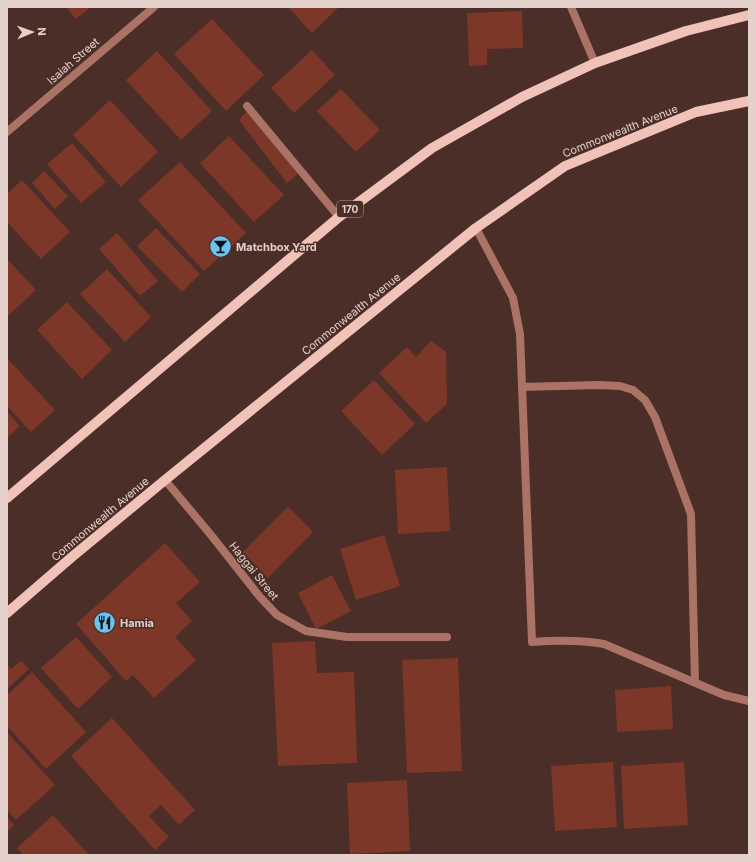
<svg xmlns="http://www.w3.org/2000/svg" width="756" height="862" viewBox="0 0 756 862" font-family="Inter,sans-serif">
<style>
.building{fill:#7c3728}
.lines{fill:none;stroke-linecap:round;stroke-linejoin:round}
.service{stroke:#aa7366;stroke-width:8}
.minor{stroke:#aa7366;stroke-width:8}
.primary{stroke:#f0c2b8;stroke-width:10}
.labels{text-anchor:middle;stroke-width:3;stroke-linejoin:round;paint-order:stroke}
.shield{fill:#4b2e27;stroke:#b6a09a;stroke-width:1}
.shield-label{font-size:10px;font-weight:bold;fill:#e4d1cc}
.street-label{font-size:11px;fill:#e4d1cc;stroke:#4b2e27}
.poi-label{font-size:11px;font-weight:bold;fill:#e4d1cc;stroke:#4b2e27;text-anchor:start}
</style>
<rect width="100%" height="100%" fill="#4b2e27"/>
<path class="building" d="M66,7h25l-15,12z
M288,7h51l-27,26z
M522,11l1,37 -36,1v16l-18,1 -2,-53z
M212,19l52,56 -38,36 -52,-57z
M312,50l23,25 -41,38 -23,-25z
M157,51l55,60 -31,29 -55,-60z
M341,89l39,41 -24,22 -39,-41z
M110,100l48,52 -37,35 -48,-52z
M247,111l51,63 -11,9 -48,-63z
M229,136l55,59 -30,27 -54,-59z
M72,143l34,39 -25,21 -34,-39z
M180,162l66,71 -42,38 -66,-71z
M44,171l24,25 -13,13 -23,-26z
M22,180l48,52 -29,27 -34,-37v-28z
M156,228l44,46 -18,18 -45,-46z
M117,233l41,48 -18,15 -41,-47z
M7,259l29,31 -29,27z
M107,269l44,48 -26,25 -45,-48z
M67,302l45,48 -30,29 -45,-49z
M431,341l15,11 1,52 -21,19 -47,-50 28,-26 9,10z
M7,358l48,52 -24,22 -24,-26z
M374,380l41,44 -33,31 -41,-44z
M7,411l13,15 -13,12z
M447,467l3,64 -52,3 -3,-64z
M288,507l25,25 -45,46 -25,-26z
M384,535l16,51 -44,14 -16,-51z
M165,543l35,39 -24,21 16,18 -17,16 21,23 -42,38 -21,-23 -7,6 -50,-57z
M332,575l19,36 -35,18 -18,-36z
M76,637l36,40 -34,32 -37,-41z
M315,641l2,32 37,-1 3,91 -79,3 -6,-123z
M458,658l4,113 -55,2 -5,-113z
M21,661l8,8 -22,20v-24l4,4z
M32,672l54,60 -40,37 -39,-43v-31z
M671,686l2,43 -56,3 -2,-42z
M112,718l83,92 -16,15 -18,-20 -12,11 20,21 -14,13 -84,-94z
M7,732l48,53 -39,35 -9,-10z
M613,762l4,65 -62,4 -4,-65z
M684,762l4,63 -64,4 -3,-63z
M407,780l3,71 -60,3 -3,-71z
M53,815l36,40h-66l-6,-7z
M7,817l7,8 -7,7z"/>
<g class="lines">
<path class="service" d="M571,7l24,56
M247,106l92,111
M476,228l37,70 7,36 12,308c25,-2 48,-2 72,2l120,51 25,6
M522,387l76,-2 22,1 13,4 12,10 10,17 36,97 4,168"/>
<path class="minor" d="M7,132l147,-125
M165,480l46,55 49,62 17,18 29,16 41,6h100"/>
<path class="primary" d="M7,498l332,-281 93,-69 90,-51 73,-34 91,-32 63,-16
M7,613l66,-57 92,-76 311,-252 89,-62 131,-54 53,-11"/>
</g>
<defs>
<symbol id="bar-disc" viewBox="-11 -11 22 22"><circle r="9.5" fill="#69c4f1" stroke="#4b2e27"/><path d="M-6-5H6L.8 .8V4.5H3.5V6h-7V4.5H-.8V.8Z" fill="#111"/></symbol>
<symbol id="restaurant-disc" viewBox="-11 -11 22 22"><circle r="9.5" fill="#69c4f1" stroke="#4b2e27"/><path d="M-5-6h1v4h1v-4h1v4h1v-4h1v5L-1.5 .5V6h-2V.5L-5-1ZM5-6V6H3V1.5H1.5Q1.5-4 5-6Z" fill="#111"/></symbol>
</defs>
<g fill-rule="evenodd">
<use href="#bar-disc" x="208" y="234" width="25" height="25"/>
<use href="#restaurant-disc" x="92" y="610" width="25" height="25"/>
</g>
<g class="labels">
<rect class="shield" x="337" y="201" width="26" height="16" rx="3"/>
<g class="shield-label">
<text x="350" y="213">170</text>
</g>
<g class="street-label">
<text transform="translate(73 61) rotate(-41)" y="4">Isaiah Street</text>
<text transform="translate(620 131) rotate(-22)" y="4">Commonwealth Avenue</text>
<text transform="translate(351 314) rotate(-39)" y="4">Commonwealth Avenue</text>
<text transform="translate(100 519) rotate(-40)" y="4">Commonwealth Avenue</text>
<text transform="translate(254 571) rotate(51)" y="4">Haggai Street</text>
</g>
<g class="poi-label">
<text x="236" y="251">Matchbox Yard</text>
<text x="120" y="627">Hamia</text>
</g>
</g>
<rect width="756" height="862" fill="none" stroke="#e4d1cc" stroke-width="16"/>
<g transform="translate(32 32) rotate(88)" stroke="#4b2e27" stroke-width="3" paint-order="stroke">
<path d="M0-3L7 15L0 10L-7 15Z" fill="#e4d1cc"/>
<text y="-6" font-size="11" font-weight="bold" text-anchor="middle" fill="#e4d1cc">N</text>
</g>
</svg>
